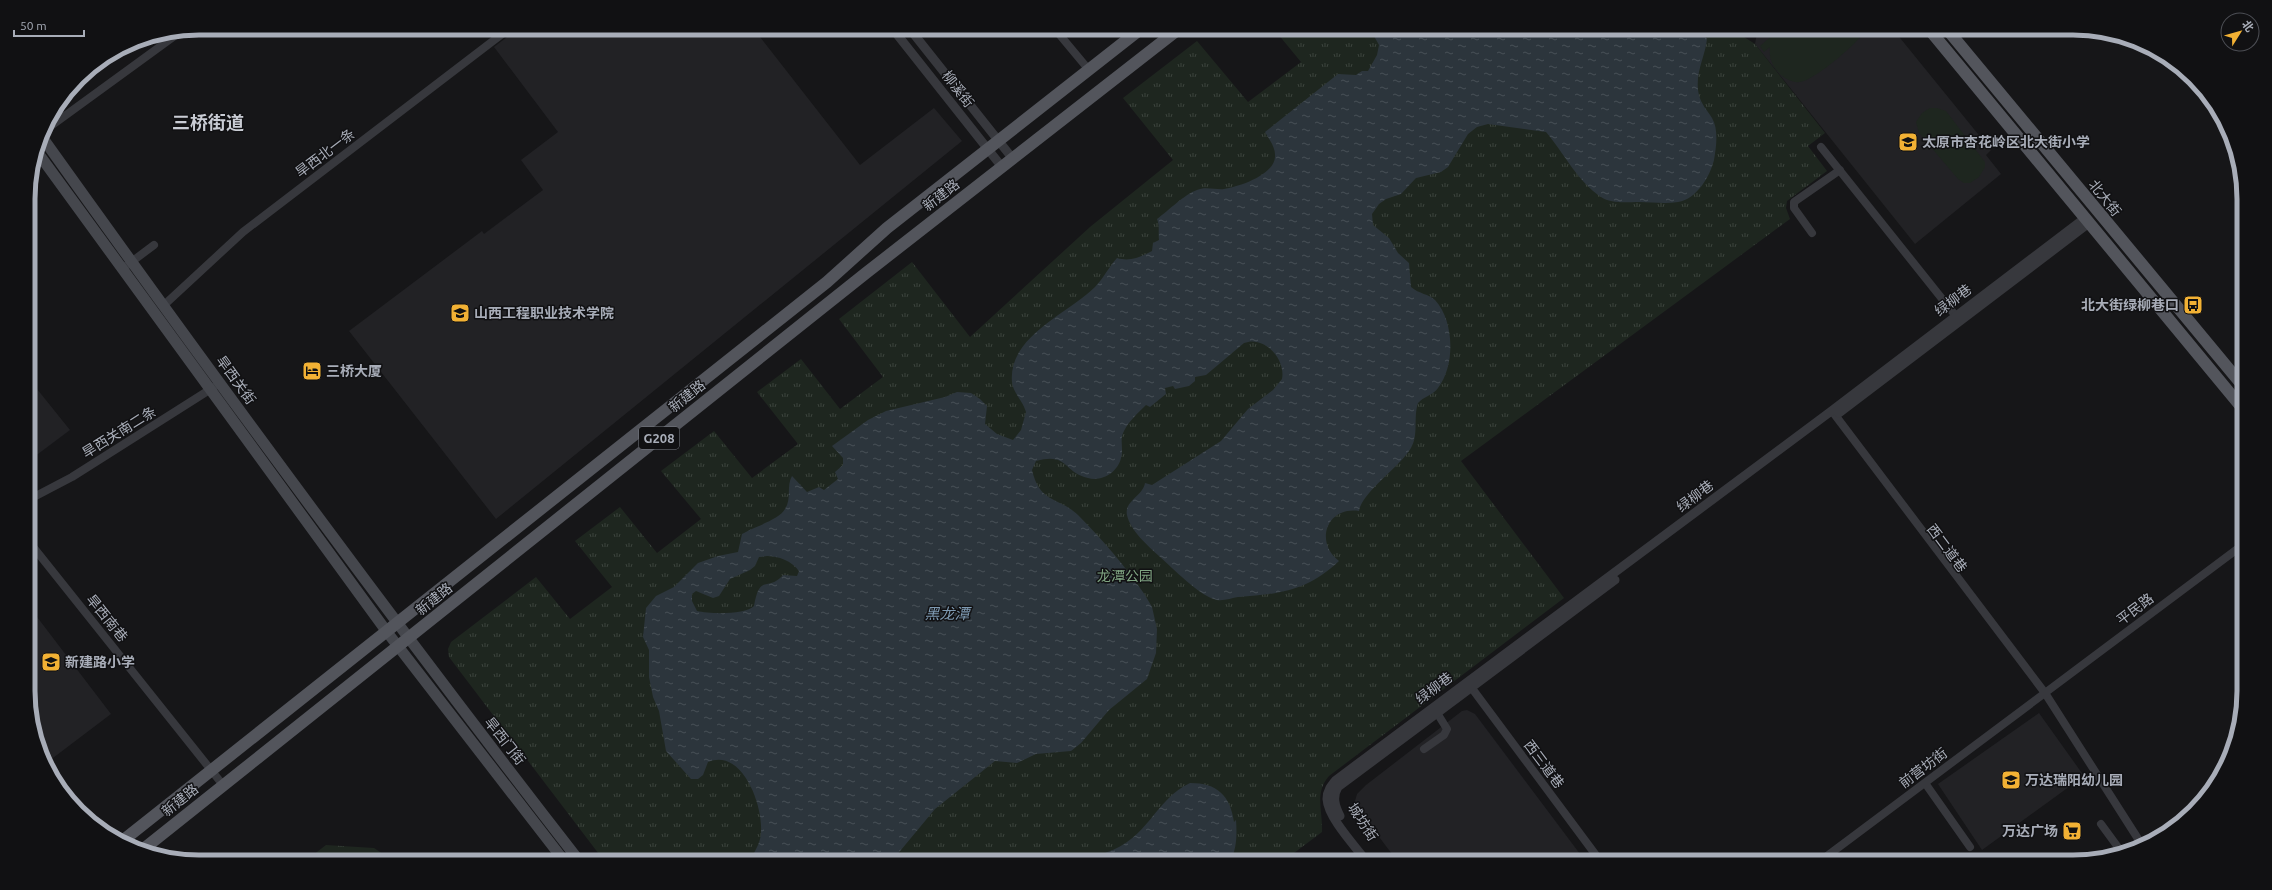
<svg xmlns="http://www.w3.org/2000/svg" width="2272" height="890" viewBox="0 0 2272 890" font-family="Ubuntu,'Noto Sans SC',sans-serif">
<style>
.built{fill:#222225}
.park{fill:url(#park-tufts)}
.garden{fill:#1e261f}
.water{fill:url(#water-ripples);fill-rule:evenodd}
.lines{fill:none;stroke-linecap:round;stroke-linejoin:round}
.minor{stroke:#37383d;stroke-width:8}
.tertiary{stroke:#37383d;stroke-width:9}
.secondary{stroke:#45474d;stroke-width:11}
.primary{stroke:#53555c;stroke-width:12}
.labels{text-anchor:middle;stroke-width:3;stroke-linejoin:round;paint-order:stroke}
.shield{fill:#111113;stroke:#7b7e86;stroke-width:1}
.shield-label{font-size:13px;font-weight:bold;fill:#a8adb8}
.street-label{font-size:14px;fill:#a8adb8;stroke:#111113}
.poi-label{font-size:14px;font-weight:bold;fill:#a8adb8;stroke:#111113;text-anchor:start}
.park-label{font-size:14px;fill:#7fa381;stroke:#111113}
.water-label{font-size:15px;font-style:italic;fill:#7f9bb3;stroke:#111113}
.district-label{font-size:18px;font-weight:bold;fill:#c9ccd4;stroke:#111113}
.rim{fill:none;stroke:#a8adb8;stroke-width:5}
</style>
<defs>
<pattern id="park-tufts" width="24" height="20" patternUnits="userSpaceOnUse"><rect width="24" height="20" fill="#1e261f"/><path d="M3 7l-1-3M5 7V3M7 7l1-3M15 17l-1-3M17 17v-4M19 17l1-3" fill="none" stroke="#3c433d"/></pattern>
<pattern id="water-ripples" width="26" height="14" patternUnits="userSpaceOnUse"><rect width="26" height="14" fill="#2c353c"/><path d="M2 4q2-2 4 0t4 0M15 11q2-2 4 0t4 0" fill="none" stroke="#485056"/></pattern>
</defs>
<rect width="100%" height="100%" fill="#161618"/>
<path class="built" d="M519,28h234l107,137 74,-57 28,33 -466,378 -147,-188 133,-100 2,3 59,-44 -22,-30 37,-28 -64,-85z
M1762,28h130l99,122 -5,5 15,19 -86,70 -160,-200 2,-11z
M29,379l41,51 -40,30z
M31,609l80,105 -66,50 -14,-40z
M1467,710l8,4 111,148h-188l-40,-53 -3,-8 2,-7 9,-9 96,-74z
M2039,713l45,63 -102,74 -44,-66z"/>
<path class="park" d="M1273,28h457l25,16 70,89 -17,13 19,25 -40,30 -1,7 4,11 -329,242 103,137 -235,178c-15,17 -6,35 -7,56l-40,30h-677l-156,-205 -1,-8 3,-7 85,-65 34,42 42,-32 -37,-46 45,-34 37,46 44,-34 -40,-48 53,-40 38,47 46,-34 -41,-52 44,-33 39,50 43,-32 -44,-58 73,-57 58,75 120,-110 83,-67 -50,-62 74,-57 51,61 53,-40z
M326,845l48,3 21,14h-91z"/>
<path class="garden" d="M1781,28h86c-5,12 -53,53 -67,54 -8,1 -17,-4 -22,-10 -7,-8 -9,-15 -8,-25l-6,5 -4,-6z
M1930,108h7l9,3 39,51v5l-6,10 -9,6h-6l-6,-4 -39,-46 -3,-11 6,-9z"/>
<path class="water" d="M1398,28h301l8,11c-2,19 -13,35 -8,56 2,9 8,15 13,23 7,12 4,30 2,42 -4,16 -17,39 -36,42 -13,2 -26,0 -39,0 -12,0 -28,2 -38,-5 -24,-16 -37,-44 -55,-65l-58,-8 -11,3 -9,7 -20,33 -7,5 -25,6 -15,16 -15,5 -7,5 -7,10 1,11 16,13 9,15 11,10 2,24c8,7 18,7 24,13 20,22 20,66 3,88 -5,7 -15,9 -20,15 -5,15 1,31 -7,45 -12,20 -49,44 -52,63 -32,-5 -45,31 -20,50 -32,30 -59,33 -101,36 -6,1 -14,4 -21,3 -18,-4 -44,-32 -58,-44 -11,-10 -29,-26 -32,-41 -3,-14 16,-19 18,-32l7,2 69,-44 27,-32 25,-19 9,-11c4,-20 -18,-44 -38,-36l-38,32 -11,2v4l-6,5 -14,3 -2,-3 -8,2 1,6 -16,13 -4,-2c-8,8 -17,16 -22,26 -5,9 0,17 -3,27 -3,14 -19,24 -33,20 -25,-6 -20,-26 -52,-17l-4,9c8,34 26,26 46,45 24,24 48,52 67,80l7,12 5,22 -1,24 -9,26 -38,31 -28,33 -10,8 -35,3 -19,9 -22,-2 -60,48 -44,53h-134l-5,-5c4,-8 9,-16 9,-25 2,-26 -18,-84 -53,-70l-5,13 -5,4h-7l-25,-28 -7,-40 -6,-14 -4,-20v-27l-6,-13 3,-29 10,-12 18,-9 24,-24 20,-7 20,-4 4,-18c11,-7 37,-14 43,-25 7,-10 1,-23 7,-33l15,16 12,-5 5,3 14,-11 -3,-7 8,-7v-7l-11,-12 36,-26 18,-9 59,-14 12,-5 14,1 9,6 7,7 -2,18 12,10 16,6 8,-10 5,-18c-3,-11 -13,-19 -14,-30 -4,-46 56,-68 83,-95 8,-8 13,-19 22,-29 13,4 23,-1 35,-7l1,-8 6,-3c-1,-8 1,-13 -2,-21 11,-8 28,-25 40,-29 8,-4 19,0 27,-1 15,-2 50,-14 51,-32 1,-9 -6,-18 -10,-25l73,-58 18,1 6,-4h6l9,-16 2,-10 -5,-9 11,-6zM767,556c11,0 25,5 32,15l-2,5 -14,-1c-16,18 -23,-3 -29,31 -8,9 -45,8 -57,5l-5,-10v-7l4,-3 17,7 6,-2 11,-17 20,-9 5,-4 4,-9z
M1190,783c27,0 40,12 44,39l2,-2c1,15 1,28 -6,42h-126l1,-9c45,-15 48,-52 85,-70z"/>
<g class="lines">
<path class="minor" d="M1054,28l35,42
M44,131l136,-99
M1821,147l138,173
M1812,233l-18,-25v-6l46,-32
M122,269l32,-24
M163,306l80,-74 267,-204
M1832,411l213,282 97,152
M30,499l42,-22 142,-90
M30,543l193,242
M1468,683l133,179
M1424,749l20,-14 3,-6 -13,-21
M1925,783l45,64
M2101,824l22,30
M1819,862l425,-318"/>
<path class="tertiary" d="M892,28l110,139
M909,28l104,131
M1839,413l250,-190
M1340,816c-5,-10 -8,-19 -2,-29l277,-207
M1367,862c-11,-15 -39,-44 -40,-63 0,-8 4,-13 9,-19l494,-368 255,-194"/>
<path class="secondary" d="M42,137c175,245 353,487 538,725
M38,153l349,479 178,230"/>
<path class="primary" d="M1928,28l315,381
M1946,28l297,358
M121,842l706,-560 60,-54 255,-200
M141,851l725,-578 314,-245"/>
</g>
<defs>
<symbol id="school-square" viewBox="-11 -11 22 22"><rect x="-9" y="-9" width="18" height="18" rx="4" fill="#f2b134" stroke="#111113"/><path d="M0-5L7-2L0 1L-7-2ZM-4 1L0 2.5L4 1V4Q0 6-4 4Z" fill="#111"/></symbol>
<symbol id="bus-square" viewBox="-11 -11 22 22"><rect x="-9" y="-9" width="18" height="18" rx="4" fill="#f2b134" stroke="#111113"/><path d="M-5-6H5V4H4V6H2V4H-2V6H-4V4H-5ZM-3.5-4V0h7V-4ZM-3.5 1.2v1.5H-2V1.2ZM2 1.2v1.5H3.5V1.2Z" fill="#111"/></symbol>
<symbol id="hotel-square" viewBox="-11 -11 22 22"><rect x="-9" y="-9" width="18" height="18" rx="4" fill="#f2b134" stroke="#111113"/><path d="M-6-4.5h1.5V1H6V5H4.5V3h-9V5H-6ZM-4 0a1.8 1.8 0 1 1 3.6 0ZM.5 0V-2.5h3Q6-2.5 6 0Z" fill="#111"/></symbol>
<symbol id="supermarket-square" viewBox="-11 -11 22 22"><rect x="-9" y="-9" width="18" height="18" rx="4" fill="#f2b134" stroke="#111113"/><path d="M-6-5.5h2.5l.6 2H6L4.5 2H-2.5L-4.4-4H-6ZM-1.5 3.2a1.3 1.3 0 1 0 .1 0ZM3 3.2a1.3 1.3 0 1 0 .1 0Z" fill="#111"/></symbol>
</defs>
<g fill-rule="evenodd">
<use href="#school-square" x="1897" y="131" width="22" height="22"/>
<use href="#bus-square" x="2182" y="294" width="22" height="22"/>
<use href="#school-square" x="449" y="302" width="22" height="22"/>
<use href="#hotel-square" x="301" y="360" width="22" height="22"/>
<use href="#school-square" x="40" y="651" width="22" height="22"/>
<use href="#school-square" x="2000" y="769" width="22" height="22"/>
<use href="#supermarket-square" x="2061" y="820" width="22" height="22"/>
</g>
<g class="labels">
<rect class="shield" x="639" y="427" width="40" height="22" rx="3"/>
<g class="shield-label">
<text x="659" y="443">G208</text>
</g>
<g class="street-label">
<text transform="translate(958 89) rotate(52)" y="5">柳溪街</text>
<text transform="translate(325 153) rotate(-37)" y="5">旱西北一条</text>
<text transform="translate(941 195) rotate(-38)" y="5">新建路</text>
<text transform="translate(2105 198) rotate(51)" y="5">北大街</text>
<text transform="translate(1953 300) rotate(-37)" y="5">绿柳巷</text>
<text transform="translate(236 380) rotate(54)" y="5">旱西关街</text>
<text transform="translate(687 396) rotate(-39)" y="5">新建路</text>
<text transform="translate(119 432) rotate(-32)" y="5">旱西关南二条</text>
<text transform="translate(1695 496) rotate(-37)" y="5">绿柳巷</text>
<text transform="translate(1947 548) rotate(53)" y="5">西二道巷</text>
<text transform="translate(434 599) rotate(-39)" y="5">新建路</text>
<text transform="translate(2135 609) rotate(-37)" y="5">平民路</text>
<text transform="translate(107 618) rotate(51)" y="5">旱西南巷</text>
<text transform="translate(1434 688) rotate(-37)" y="5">绿柳巷</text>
<text transform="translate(505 741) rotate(52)" y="5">旱西门街</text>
<text transform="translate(1544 764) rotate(53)" y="5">西三道巷</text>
<text transform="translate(1923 768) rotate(-37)" y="5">前营坊街</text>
<text transform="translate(180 800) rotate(-39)" y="5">新建路</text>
<text transform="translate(1363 822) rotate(57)" y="5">城坊街</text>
</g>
<g class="poi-label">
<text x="1922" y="147">太原市杏花岭区北大街小学</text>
<text x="2179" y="310" text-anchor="end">北大街绿柳巷口</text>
<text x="474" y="318">山西工程职业技术学院</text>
<text x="326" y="376">三桥大厦</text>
<text x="65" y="667">新建路小学</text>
<text x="2025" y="785">万达瑞阳幼儿园</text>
<text x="2058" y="836" text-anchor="end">万达广场</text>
</g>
<g class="park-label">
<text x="1125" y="581">龙潭公园</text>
</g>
<g class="water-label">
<text x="947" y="619">黑龙潭</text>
</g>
<g class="district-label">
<text x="208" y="129">三桥街道</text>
</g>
</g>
<path d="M0 0H2272V890H0ZM199 35H2073A164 164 0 0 1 2237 199V691A164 164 0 0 1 2073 855H199A164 164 0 0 1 35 691V199A164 164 0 0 1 199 35Z" fill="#111113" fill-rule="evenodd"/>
<path class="rim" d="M199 35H2073A164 164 0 0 1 2237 199V691A164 164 0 0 1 2073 855H199A164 164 0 0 1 35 691V199A164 164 0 0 1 199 35Z"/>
<g transform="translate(2240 32) rotate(53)"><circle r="19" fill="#111113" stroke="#4d4f55"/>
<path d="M0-3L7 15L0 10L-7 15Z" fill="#f2b134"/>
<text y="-6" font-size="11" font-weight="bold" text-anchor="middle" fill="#a8adb8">北</text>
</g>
<path d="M14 30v6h70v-6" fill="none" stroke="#a8adb8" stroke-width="2"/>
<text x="20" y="30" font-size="12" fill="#a8adb8" stroke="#111113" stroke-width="3" paint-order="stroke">50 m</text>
</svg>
